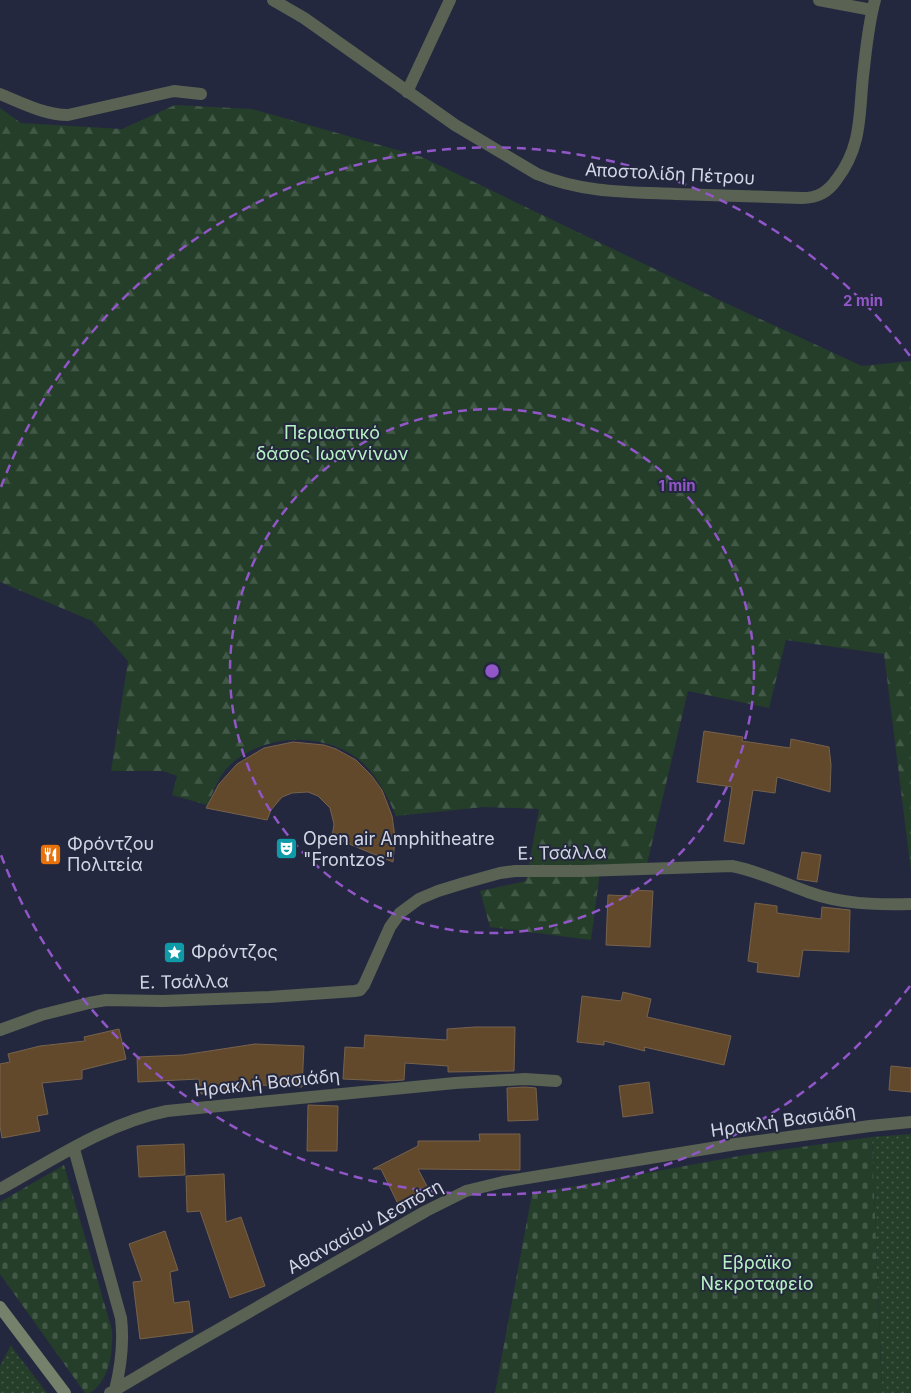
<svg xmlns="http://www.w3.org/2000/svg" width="911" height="1393" viewBox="0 0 911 1393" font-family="Inter,sans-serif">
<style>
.forest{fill:url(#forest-firs)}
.cemetery{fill:url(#cemetery-stones)}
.park{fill:url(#park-dots)}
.building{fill:#62492b;stroke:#76624c}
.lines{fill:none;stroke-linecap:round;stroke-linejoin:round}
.street{stroke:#5a6253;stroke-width:12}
.secondary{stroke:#75816a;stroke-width:12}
.ring{fill:none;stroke:#9156c8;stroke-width:2.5;stroke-dasharray:9 6}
.labels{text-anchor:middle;stroke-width:4;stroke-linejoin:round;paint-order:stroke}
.street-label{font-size:18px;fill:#d2d5e4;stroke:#24283e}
.park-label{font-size:18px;fill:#b8f1c3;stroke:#24283e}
.poi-label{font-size:18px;fill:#d2d5e4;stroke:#24283e;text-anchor:start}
.centre{fill:#9156c8;stroke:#24283e;stroke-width:2.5}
.ring-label{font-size:15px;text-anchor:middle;font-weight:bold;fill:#9156c8;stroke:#24283e;stroke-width:4;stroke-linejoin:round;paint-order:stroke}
</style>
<defs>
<pattern id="forest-firs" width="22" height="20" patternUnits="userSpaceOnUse" patternTransform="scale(1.25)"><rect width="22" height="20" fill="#243e29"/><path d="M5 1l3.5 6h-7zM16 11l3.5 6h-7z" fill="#435948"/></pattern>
<pattern id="cemetery-stones" width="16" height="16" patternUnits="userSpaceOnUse" patternTransform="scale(1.25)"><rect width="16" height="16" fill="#243e29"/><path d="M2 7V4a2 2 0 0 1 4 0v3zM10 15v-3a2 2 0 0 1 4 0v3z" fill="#435948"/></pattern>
<pattern id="park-dots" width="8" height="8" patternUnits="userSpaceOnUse" patternTransform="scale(1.25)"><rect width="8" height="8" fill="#243e29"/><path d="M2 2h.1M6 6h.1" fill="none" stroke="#435948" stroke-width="1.8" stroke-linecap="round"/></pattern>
</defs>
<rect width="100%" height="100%" fill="#24283e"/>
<path class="forest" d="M175,105l77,4 170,48 295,142 145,67 49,-5v510l-27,-217 -98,-14 -17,68 -81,-17 -41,173h-46l-10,76 -101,-13 -10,-36 46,-10 13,-72 -55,-2 -88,9c-8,-19 -17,-37 -32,-52 -35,-33 -99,-32 -134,1 -11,10 -16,26 -23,40l-35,-10 5,-19 -14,-5h-52l17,-110 -36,-40 -92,-39v-474l21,15 101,6z"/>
<path class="cemetery" d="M872,1137l10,256h-387l37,-199 213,-39z
M64,1165l48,165c1,22 -2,50 -22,63h-5l-85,-119v-72z"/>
<path class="park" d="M911,1134v259h-29l-10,-256z
M11,1345l3,5 33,43h-47v-27z"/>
<path class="building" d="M704,731l39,6 -1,4 48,7 1,-9 38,8 2,18 -1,27 -53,-15 -2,16 -22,-3 -9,54 -20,-3 8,-54 -35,-5z
M293,742l31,3 12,4 20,11 15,15 11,15 10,26 3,21 -2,25 -61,-25 2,-13 -4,-16 -12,-12 -10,-4 -16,1 -10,4 -11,13 -4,10 -61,-12 13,-24 18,-20 27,-16z
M802,852l19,3 -4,27 -20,-3z
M631,890l22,1 -3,56 -44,-2 2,-50 23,1z
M755,903l22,3v7l44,6 1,-12 28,3 -1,42 -46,-2 -4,27 -42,-5 1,-9 -10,-2z
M623,992l28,7 -4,18 84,19 -7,29 -80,-18 1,4 -41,-10v4l-27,-3 5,-46 39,5z
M475,1027h40l-1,44 -66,1v-6l-43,-3 -1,17 -17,1 -44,-2 2,-32 19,1 1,-13 82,5v-11z
M119,1029l7,30 -44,11v9l-40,4 6,31 -11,2 3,15 -38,7 -2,-12v-62l10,-2 -2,-8 32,-8 45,-5 -1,-4z
M255,1044l49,2 -2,41 -43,-2 -58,9 -2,-15 -61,3 -1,-25 46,-2z
M891,1066l20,2v24l-22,-2z
M649,1082l4,31 -30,4 -4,-31z
M525,1087l11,1 2,32 -30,1 -1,-33z
M308,1105l30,1 -1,45h-30z
M479,1134h41v36l-102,-1 12,23 -30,16 -19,-39h-8l45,-23v-5h62z
M184,1144l1,31 -46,2 -2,-31z
M224,1174l2,48 15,-5 24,69 -35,12 -30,-87 -13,1 -1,-36z
M165,1231l13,39 -8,2 4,31 15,-2 4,31 -53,7 -7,-57 9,-1 -13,-37z"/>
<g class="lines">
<path class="street" d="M273,0l31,18 151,107 82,49c46,19 91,18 139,20 42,1 84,3 126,4 16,0 26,-6 35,-19 25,-33 22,-64 26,-103 3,-25 5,-51 12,-76
M819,0l53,10
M407,92l43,-92
M0,94c22,9 45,21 68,21l106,-24 27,3
M0,1030l41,-15 48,-12 17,-3 57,1 106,-4 86,-6 5,-1 4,-5 26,-58 10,-14 19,-14 19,-8 26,-8 36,-10 15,-2h68l149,-5c26,5 51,17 76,26 33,12 67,13 102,12
M74,1149l47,169c3,25 0,48 -6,72
M0,1189c53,-29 107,-66 167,-78l288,-28 70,-4 31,2
M110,1393l69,-41 247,-141 40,-20 37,-9 233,-38 134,-18 41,-4"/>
<path class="secondary" d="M0,1307l65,86"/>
</g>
<g class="ring">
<circle cx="492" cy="671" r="262"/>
<path d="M910 986A524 524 0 0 1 1 855M1 487A524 524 0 0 1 910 356"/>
</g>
<defs>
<symbol id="theatre-square" viewBox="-11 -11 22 22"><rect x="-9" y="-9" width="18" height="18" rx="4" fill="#0f9aa8" stroke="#24283e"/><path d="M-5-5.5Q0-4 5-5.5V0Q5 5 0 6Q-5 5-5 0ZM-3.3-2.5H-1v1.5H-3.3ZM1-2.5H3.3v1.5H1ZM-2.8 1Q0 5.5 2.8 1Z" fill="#fff"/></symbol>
<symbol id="restaurant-square" viewBox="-11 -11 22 22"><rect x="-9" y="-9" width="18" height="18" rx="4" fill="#e8710a" stroke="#24283e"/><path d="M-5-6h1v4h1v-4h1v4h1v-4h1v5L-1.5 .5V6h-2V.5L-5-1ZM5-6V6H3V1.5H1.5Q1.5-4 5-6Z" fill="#fff"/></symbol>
<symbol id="sight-square" viewBox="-11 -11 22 22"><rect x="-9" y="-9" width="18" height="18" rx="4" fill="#0f9aa8" stroke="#24283e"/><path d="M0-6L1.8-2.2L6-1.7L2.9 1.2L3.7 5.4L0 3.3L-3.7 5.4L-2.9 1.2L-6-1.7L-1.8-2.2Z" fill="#fff"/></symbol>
</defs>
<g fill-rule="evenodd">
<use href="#theatre-square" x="274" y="836" width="25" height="25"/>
<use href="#restaurant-square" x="38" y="842" width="25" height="25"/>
<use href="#sight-square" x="162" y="940" width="25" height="25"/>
</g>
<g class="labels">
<g class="street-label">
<text transform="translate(670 174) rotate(3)" y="6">Αποστολίδη Πέτρου</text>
<text transform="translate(562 853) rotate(-1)" y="6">Ε. Τσάλλα</text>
<text transform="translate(184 982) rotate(-1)" y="6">Ε. Τσάλλα</text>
<text transform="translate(267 1083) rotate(-6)" y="6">Ηρακλή Βασιάδη</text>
<text transform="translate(783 1121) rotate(-8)" y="6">Ηρακλή Βασιάδη</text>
<text transform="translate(365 1227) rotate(-29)" y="6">Αθανασίου Δεσπότη</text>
</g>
<g class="park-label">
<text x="332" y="439">Περιαστικό<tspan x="332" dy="21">δάσος Ιωαννίνων</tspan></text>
<text x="757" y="1269">Εβραϊκο<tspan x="757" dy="21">Νεκροταφείο</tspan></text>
</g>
<g class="poi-label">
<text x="303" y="845">Open air Amphitheatre<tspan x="303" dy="21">"Frontzos"</tspan></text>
<text x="67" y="850">Φρόντζου<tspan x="67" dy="21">Πολιτεία</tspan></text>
<text x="191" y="958">Φρόντζος</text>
</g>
</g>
<circle cx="492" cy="671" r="8" class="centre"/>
<g class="ring-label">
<text x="863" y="306">2 min</text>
<text x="677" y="491">1 min</text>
</g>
</svg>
